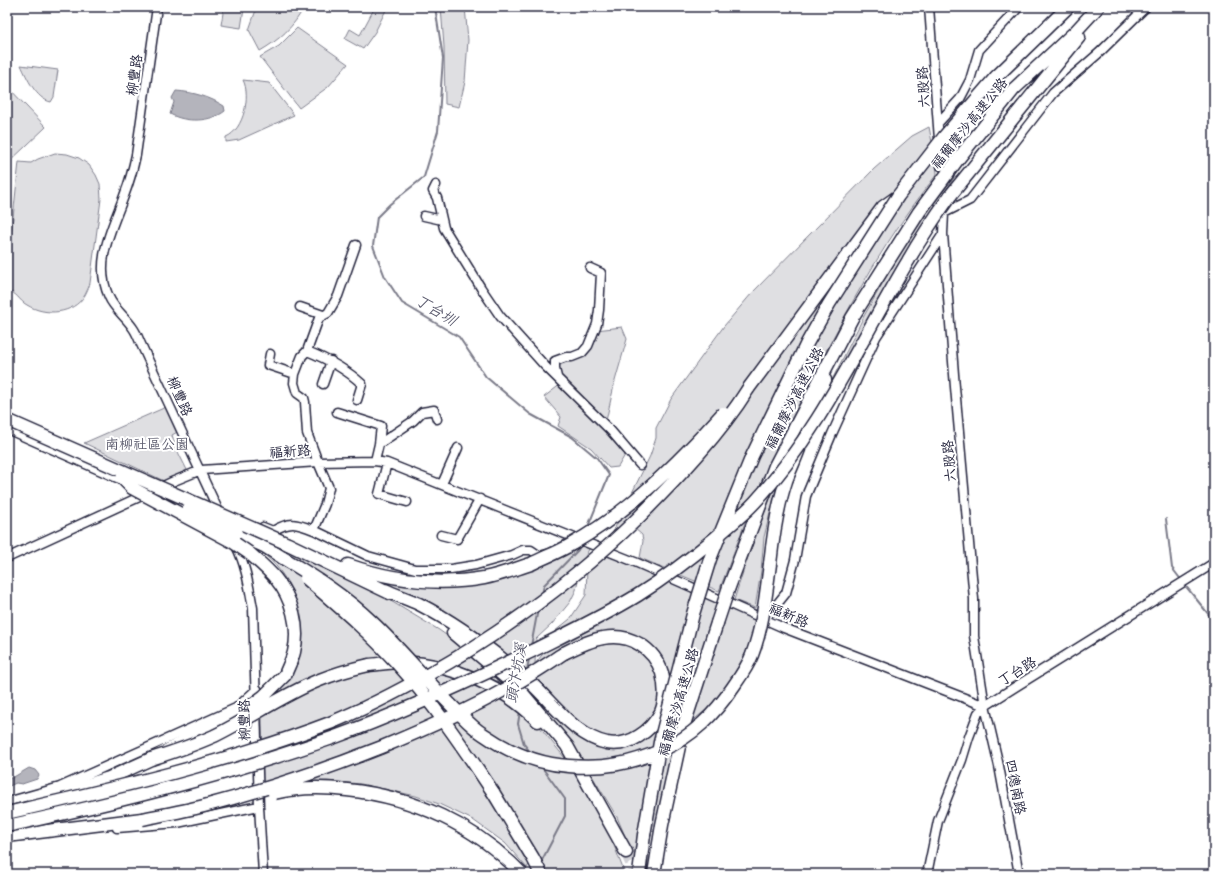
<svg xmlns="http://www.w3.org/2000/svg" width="1221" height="881" viewBox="0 0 1221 881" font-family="Kalam,'LXGW WenKai TC',sans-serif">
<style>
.green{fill:#dfdfe2;stroke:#80808e}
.water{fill:#b4b4bc;stroke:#7a7a88}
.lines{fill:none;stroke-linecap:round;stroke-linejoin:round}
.stream{stroke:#7a7a88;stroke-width:2}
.highway-tunnel{stroke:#d3d3d8;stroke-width:12;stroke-dasharray:12 6;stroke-linecap:butt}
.minor-casing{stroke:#22223b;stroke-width:11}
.highway-casing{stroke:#22223b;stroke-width:15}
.minor{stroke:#fff;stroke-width:8}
.highway{stroke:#fff;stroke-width:12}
.highway-bridge-casing{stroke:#22223b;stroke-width:15;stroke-linecap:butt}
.highway-bridge{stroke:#fff;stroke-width:12}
.labels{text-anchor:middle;stroke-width:4;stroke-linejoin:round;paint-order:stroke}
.street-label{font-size:14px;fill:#22223b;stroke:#fff}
.park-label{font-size:14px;fill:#5b5b6d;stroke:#fff}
.water-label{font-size:15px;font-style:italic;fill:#5c5c6f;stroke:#fff}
</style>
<rect width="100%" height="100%" fill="#fff"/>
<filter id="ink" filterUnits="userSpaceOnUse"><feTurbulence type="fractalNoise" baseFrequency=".025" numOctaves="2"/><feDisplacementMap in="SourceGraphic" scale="8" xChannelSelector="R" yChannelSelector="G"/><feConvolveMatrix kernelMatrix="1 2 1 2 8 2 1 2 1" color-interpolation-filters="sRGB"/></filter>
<g filter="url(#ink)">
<path class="green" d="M224,7l20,2 -3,19 -20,-3z
M257,7h47c-10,20 -25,33 -44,44l-11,-21z
M375,7l12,1 -12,24 -12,17 -18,-10 5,-10 10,6z
M441,7h24l3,33 -3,42 -6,25 -14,-3 -1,-57z
M297,28l51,36 -20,23 -29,21 -39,-51 19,-11z
M21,65l37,5 -4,27 -3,5c-15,-3 -24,-24 -30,-37z
M243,80l26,3 25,32 -55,25 -13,2v-5c18,-7 25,-42 17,-57z
M7,86l39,41 -39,37z
M929,127l7,36 1,11c-10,13 -20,26 -29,39 -31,43 -57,91 -82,138 -18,36 -37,71 -54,108 -20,43 -36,88 -53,132l-79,-33 3,-17 -1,-6 -15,-13 -19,20 42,-86 6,-18v-10l15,-29 53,-73 28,-33 122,-124 38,-33z
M55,153l12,1 12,4 10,7 7,10 4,9 1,15 -11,84c-1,4 -3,8 -5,12 -12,20 -40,21 -58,10 -9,-5 -9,-12 -20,-14v-18l12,-111 12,1 7,-4z
M955,176l-45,72 -90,162 9,-24 35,-70 34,-60 38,-56z
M622,327l5,12 -12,42 -9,40 -46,-44 -4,-9 3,-6c30,-4 27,-6 37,-32z
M561,384l16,16 48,55 -7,12 -9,1 -18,-20 -33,-22 3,-9 -17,-20z
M166,407l13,24 -7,4 6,17 9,18 -23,11 -80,-38z
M778,481l-14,56 -3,34 -6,37 -21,-8c13,-41 26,-80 44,-119z
M273,534l64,38 47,25 55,33 35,25 23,21 7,8 -48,-20 -36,-4 -67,14 20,-4 20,-1 31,-1 38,11 32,14 45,33 38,47 33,62 15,39h-77l-12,-22 -9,16 -22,-25 -32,-23 -34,-16 -23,-8 -55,-12 -34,-3 -21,1 -43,11 -1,-78 -2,-12c9,-9 18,-19 27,-29 3,-4 7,-8 10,-12 16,-33 -5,-85 -31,-106 -4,-4 -9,-6 -13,-9z
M577,544l13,3 -9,18 -5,25 -6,12 -18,22 -16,15 -1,25 10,-13 9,-19 16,-13 16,-24 1,-27 7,-18 119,49 42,20 -5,23 -5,12 -15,27 -18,24 -22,18 23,-106 -16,46 -26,90 -2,18 -13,61 -18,-3 -3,31 -18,-43 -40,-66 -24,-29 -81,-80 62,39 -173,-108 88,11z"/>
<path class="water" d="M176,91c17,1 34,6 48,15l1,5c-14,11 -39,12 -55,3l4,-12 -2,-4z
M29,768l6,2 4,5 -2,4 -15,5 -6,-1 -9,4v-9h5z"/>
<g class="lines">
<path class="stream" d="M435,7l8,51 -5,73 -14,46 -34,27 -13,13 -4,29 12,31 17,26 57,34 27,40 44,37 42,23 25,21 12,17 -22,54
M1166,519l6,49 10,13
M1184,584l30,37
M542,595l2,-10 34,-35 3,-6
M531,646l7,-37
M527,671l2,-13
M520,711l-2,13 6,20 7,9
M540,864l25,-48v-17l-24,-33"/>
<path class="highway-tunnel" d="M626,852l10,22"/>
<defs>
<path id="minor" d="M157,7l-21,148c-3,14 -7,28 -12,41 -12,33 -31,66 -15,101 5,12 17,20 24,31 3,4 5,9 7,14l80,172
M929,7l12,159
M938,123l22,-24 10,-19 9,-30 40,-43
M436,185l-3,6 4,7 7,30 37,60 19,28 45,50 66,65 29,34
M424,216l18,4
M300,307l23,8
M307,351c20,8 39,18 55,33l-5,16
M270,354l-2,11 27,9
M557,377l-2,-8v-8l11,-4h6l10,-4 6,-7 9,-22 2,-14 2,-37 -11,-5
M323,384l8,-23
M337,412l44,14 -2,18 -4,17
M379,444l34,-23 9,-9 12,-2 3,9
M387,463l-8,31 28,8
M442,484l16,-36
M263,527l10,4c17,-10 23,-8 41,-1l11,-26 4,-16 -11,-26 -11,-29 -2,-31 -1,-4 -7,-5 -3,-10 1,-9 7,-18 5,-5 12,-33 9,-5 10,-17 18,-51
M314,530l54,26 47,13h36l25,-4 36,-10 11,-5h8l9,6 7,-2
M441,535l16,4 23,-40
M236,546c10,19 13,41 17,62l6,198 4,68
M7,558l167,-77 27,-11 117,-8 57,-1 12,2 248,99 149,66 201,78
M765,619l21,-26 9,-33 11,-64 26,-62 44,-97 67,-103
M7,802l53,-15 176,-79 21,-19
M117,828l60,-5 82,-17
M927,874l11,-53 24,-61 7,-23 9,-24 7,-7 30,-19 199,-124
M1019,874l-20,-108 -14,-60 -11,-70v-37l-19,-212 -12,-153 1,-21 26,-13 83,-107 46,-40 47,-46"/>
<path id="highway" d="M996,77l72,-70
M950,196l129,-159
M748,389l135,-182 14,-10
M7,427l115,51
M808,427l14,-34 3,-13
M236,533l28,13 19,12
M288,544l104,50
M249,553c9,8 19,16 27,26 16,19 24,48 18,73 -2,8 -6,15 -9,23
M770,564c3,-28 7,-56 16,-83 4,-11 9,-21 13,-32
M348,565c43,15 90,21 136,13 16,-3 31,-9 47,-14
M729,587l46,-121 77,-148 67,-106 39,-53 56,-70 61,-57 23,-25
M385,590c11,5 23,9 34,14 31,16 61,37 88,59 9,7 19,15 27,23 22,21 43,51 73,57 23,4 44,-12 54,-31 5,-12 4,-27 1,-39 -8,-25 -32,-40 -59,-35 -13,2 -27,9 -39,15
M453,633l65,55 49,58 59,106
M369,665c11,-1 23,-3 34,-3 50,2 100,24 135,59
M493,792l40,66 8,16
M33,802l76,-24 42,-19 101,-54
M7,836l135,-17
M639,874l5,-39
M654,874l8,-49 21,-97 34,-105"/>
</defs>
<use href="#minor" class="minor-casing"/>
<use href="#highway" class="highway-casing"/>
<use href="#minor" class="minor"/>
<use href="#highway" class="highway"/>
<defs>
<path id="highway-bridge" d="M7,420l281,124
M122,478l10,10 101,54 16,11
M188,510l48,23
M283,558c32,19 62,38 89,64 30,28 56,61 85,89 8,8 16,17 26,23 26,18 54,30 86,32 34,3 61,-2 93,-16 31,-14 52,-35 71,-63 7,-10 15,-21 19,-32 11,-29 14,-61 18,-91
M531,564c14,-7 28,-12 41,-20 58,-33 107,-82 151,-131
M306,578c31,27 62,53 89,83 37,40 68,86 98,131
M717,623l12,-36
M252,705l12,-9 21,-21
M151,759c22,-7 43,-14 63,-23 35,-17 67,-40 103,-55 17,-7 34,-12 52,-16
M274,793c24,-6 49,-6 73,-3 67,7 128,35 175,84
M7,813c109,-25 218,-50 323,-90 34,-14 67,-31 99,-49 78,-44 147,-95 211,-158 38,-38 80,-82 108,-127
M142,819c20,-4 42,-8 62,-13 61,-16 120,-36 178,-59 41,-17 81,-34 120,-56 22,-11 42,-25 62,-38
M7,826c111,-24 221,-51 328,-89 68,-25 133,-55 197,-86 36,-18 72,-35 106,-56 27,-17 52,-36 77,-57 13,-11 28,-23 40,-36 65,-71 104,-159 153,-241 13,-23 27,-44 42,-65
M644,835l16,-93 33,-128 17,-55 42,-103 54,-111 23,-41 69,-108 46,-59 52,-60"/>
</defs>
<use href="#highway-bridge" class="highway-bridge-casing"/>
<use href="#highway-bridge" class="highway-bridge"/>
</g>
</g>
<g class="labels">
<g class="street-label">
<text transform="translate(134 75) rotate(-82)" y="5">柳豐路</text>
<text transform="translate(923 87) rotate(-94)" y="5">六股路</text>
<text transform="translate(969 123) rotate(-51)" y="5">福爾摩沙高速公路</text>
<text transform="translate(180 396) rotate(66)" y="5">柳豐路</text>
<text transform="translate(794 398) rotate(-63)" y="5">福爾摩沙高速公路</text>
<text transform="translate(290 451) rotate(-4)" y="5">福新路</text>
<text transform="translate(949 461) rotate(-95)" y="5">六股路</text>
<text transform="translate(789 615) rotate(23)" y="5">福新路</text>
<text transform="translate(1017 671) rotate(-32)" y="5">丁台路</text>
<text transform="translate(678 702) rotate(-74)" y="5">福爾摩沙高速公路</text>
<text transform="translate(244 720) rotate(-91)" y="5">柳豐路</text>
<text transform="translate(1016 787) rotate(79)" y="5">四德南路</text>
</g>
<g class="park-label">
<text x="147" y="449">南柳社區公園</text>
</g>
<g class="water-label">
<text transform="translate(436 310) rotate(31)" y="5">丁台圳</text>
<text transform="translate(516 673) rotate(-80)" y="5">頭汴坑溪</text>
</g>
</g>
<rect width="1221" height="881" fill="none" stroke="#fff" stroke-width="24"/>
<rect x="12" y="12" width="1197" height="857" fill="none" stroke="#22223b" stroke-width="1.5" filter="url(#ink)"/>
</svg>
